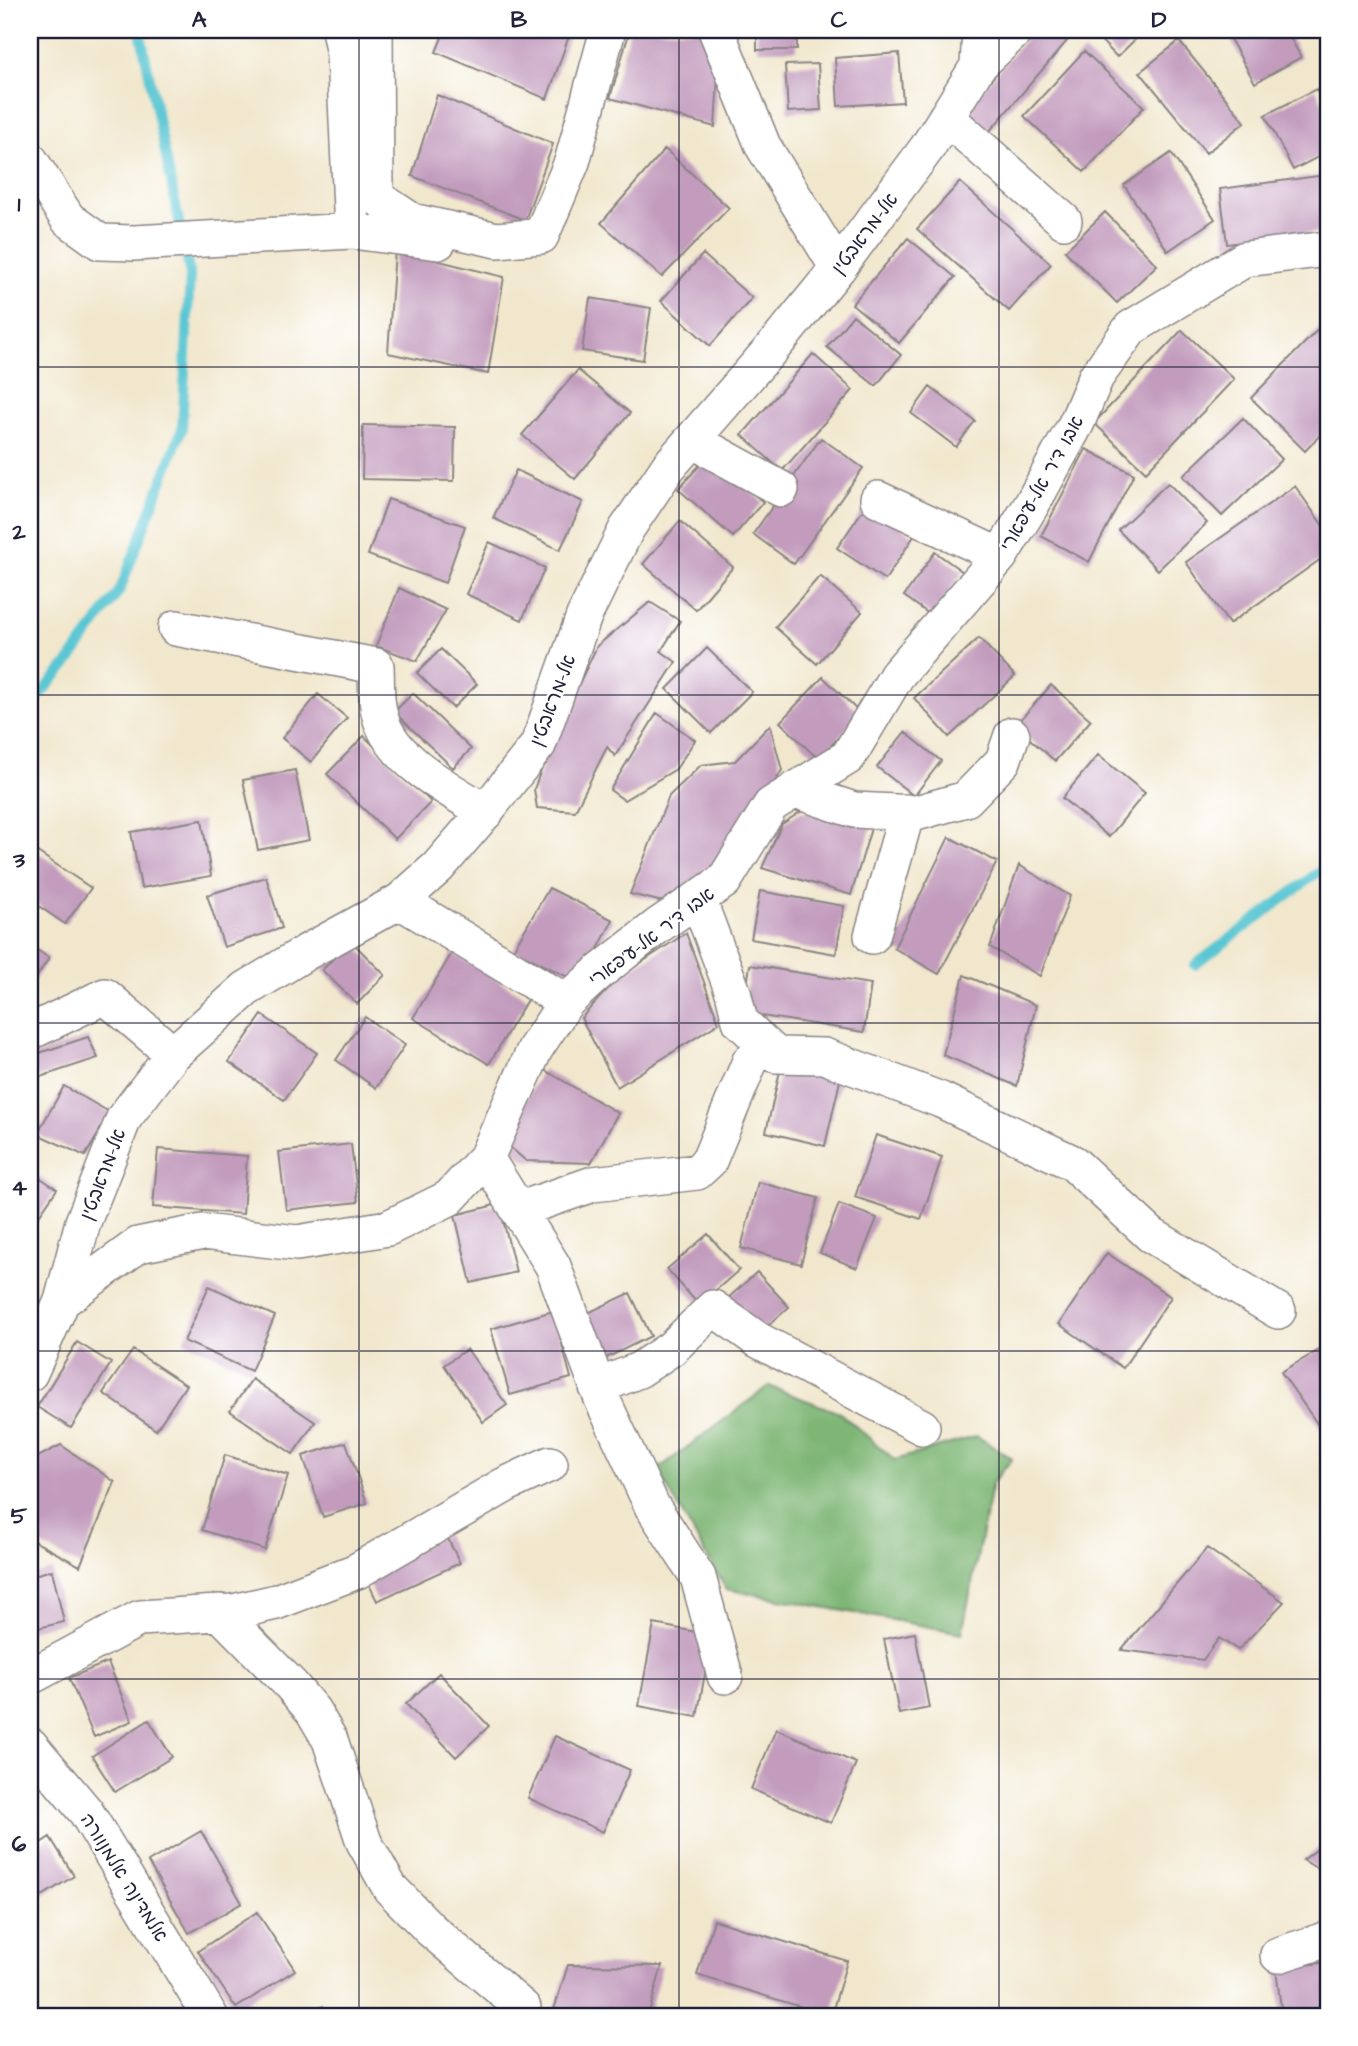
<svg xmlns="http://www.w3.org/2000/svg" width="1358" height="2046" viewBox="0 0 1358 2046" font-family="'Architects Daughter','Playpen Sans Hebrew',sans-serif">
<style>
.forest{fill:#7eb674;stroke:#506c58;stroke-width:2}
.lines{fill:none;stroke-linecap:round;stroke-linejoin:round}
.stream{stroke:#5ac6d3;stroke-width:10}
.building{fill:#c29bbd}
.minor-casing{stroke:#8a8484;stroke-width:38}
.minor{stroke:#fff;stroke-width:35}
.grid{fill:none;stroke:#22223b;stroke-width:2;stroke-opacity:0.55}
.labels{text-anchor:middle;stroke-width:5;stroke-linejoin:round;paint-order:stroke}
.street-label{font-size:19px;fill:#22223b;stroke:#fff}
.neatline{fill:none;stroke:#22223b;stroke-width:2.5}
.grid-label{font-size:23px;text-anchor:middle;font-weight:bold;fill:#22223b}
</style>
<rect width="100%" height="100%" fill="#fff"/>
<filter id="ink" filterUnits="userSpaceOnUse"><feTurbulence type="fractalNoise" baseFrequency=".0143" numOctaves="2"/><feDisplacementMap in="SourceGraphic" scale="14" xChannelSelector="R" yChannelSelector="G"/><feConvolveMatrix kernelMatrix="1 2 1 2 8 2 1 2 1" color-interpolation-filters="sRGB"/></filter>
<filter id="wash" filterUnits="userSpaceOnUse"><feTurbulence type="fractalNoise" baseFrequency=".00686" numOctaves="4" result="noise"/><feDisplacementMap in="SourceGraphic" scale="28" xChannelSelector="R" yChannelSelector="G"/><feGaussianBlur stdDeviation="1.57" result="paint"/><feColorMatrix in="noise" values="0 0 0 0 0 0 0 0 0 0 0 0 0 0 0 0 0 1.4 0 .05"/><feComposite in="paint" operator="in"/></filter>
<g filter="url(#wash)">
<rect width="100%" height="100%" fill="#f1e7cd"/>
<path class="forest" d="M769,1386l71,27 55,47 82,-24 35,23 -20,24 -30,150 -236,-44 -69,-119z"/>
<g class="lines">
<path class="stream" d="M30,706l38,-43 52,-73 62,-161 8,-154 -50,-245
M1195,965l133,-100"/>
</g>
<g id="blocks">
<path class="building" d="M445,30h126l-24,69 -111,-47z
M630,30h72l17,32 -4,65 -105,-29z
M757,30h40v20h-40z
M837,30h47v2l-46,2z
M1033,30h21l13,11 -78,91 -25,-20z
M1091,30h54l-28,27z
M1225,30h61l15,27 -46,26z
M1179,41l66,81 -39,31 -66,-81z
M1084,51l60,56 -60,65 -60,-56z
M899,53l4,49 -65,4 -3,-48z
M818,64l3,46 -33,2 -3,-47z
M1316,89l12,25v38l-35,18 -28,-55z
M437,95l116,49 -28,76 -113,-44z
M665,149l64,59 -67,69 -61,-54z
M1171,153l44,66 -47,32 -44,-66z
M1325,175l3,22v34l-101,13 -7,-55z
M960,182l91,82 -42,47 -92,-82z
M1105,212l52,53 -40,38 -52,-52z
M908,238l47,39 -56,66 -47,-39z
M395,250l109,27 -16,97 -100,-21z
M703,254l49,44 -42,48 -49,-45z
M590,298l61,10 -8,52 -61,-9z
M853,315l48,40 -25,31 -49,-39z
M1328,319v108l-23,24 -54,-53z
M1182,330l52,49 -88,93 -52,-49z
M813,354l40,36 -71,81 -40,-36z
M578,370l52,43 -55,66 -53,-44z
M930,387l45,34 -19,26 -45,-34z
M1243,418l39,41 -60,57 -39,-40z
M363,425l92,2 -1,54 -92,-2z
M821,438l42,30 -69,96 -41,-30z
M1086,449l48,25 -45,88 -48,-26z
M709,455l54,47 -30,35 -55,-48z
M516,470l67,32 -23,48 -67,-32z
M1168,483l39,40 -49,47 -40,-40z
M1295,486l33,47v21l-99,70 -43,-62z
M388,499l77,27 -20,57 -77,-28z
M867,504l47,32 -29,44 -48,-32z
M680,521l53,46 -37,43 -53,-46z
M489,542l56,26 -23,52 -56,-26z
M935,552l28,20 -31,44 -28,-20z
M820,576l42,36 -45,52 -42,-37z
M399,588l47,22 -29,51 -41,-15z
M650,602l30,19 -19,30 15,11 -61,94 -8,-9 -32,64 -38,-3 -3,-19 21,-55 42,-88z
M979,638l36,38 -66,61 -35,-39z
M707,648l45,44 -41,41 -44,-44z
M441,649l36,35 -24,24 -36,-35z
M823,677l38,37 -43,45 -38,-37z
M1051,685l40,35 -36,41 -40,-35z
M413,693l58,56 -18,19 -59,-56z
M318,694l29,24 -36,44 -29,-24z
M657,713l38,27 -19,29 -52,31 -14,-10z
M770,725l12,45 -67,113 -44,21 -41,-10 39,-98 32,-31 34,-4z
M905,732l36,29 -27,35 -37,-29z
M364,736l67,66 -36,37 -68,-65z
M1098,755l47,38 -36,44 -47,-39z
M295,770l14,70 -51,10 -15,-70z
M802,811l70,14 -21,70 -89,-27 20,-44z
M202,820l9,56 -70,12 -10,-56z
M949,837l48,25 -58,112 -45,-26z
M30,847l61,41 -26,36 -35,-24z
M1019,865l51,31 -30,80 -50,-29z
M266,877l16,51 -58,19 -17,-52z
M549,888l64,32 -33,63 -67,-33z
M760,891l84,15 -8,48 -85,-15z
M686,933l33,90 -102,64 -36,-69 37,-40z
M351,941l34,34 -28,29 -35,-34z
M30,945l19,13 -19,29z
M452,953l76,45 -39,66 -76,-46z
M750,965l121,19 -7,48 -121,-19z
M964,975l72,30 -19,81 -74,-31z
M262,1015l55,38 -33,47 -55,-38z
M365,1017l40,28 -29,43 -40,-28z
M88,1037l10,21 -61,20 -7,-22z
M783,1058l59,14 -17,74 -59,-14z
M543,1069l75,44 -27,50 -65,-2 -23,-20z
M64,1086l47,27 -26,43 -48,-22z
M876,1135l66,22 -21,62 -66,-22z
M351,1144l7,58 -72,8 -7,-58z
M158,1149l89,7 -4,58 -90,-7z
M30,1171l27,18 -27,40z
M758,1182l60,16 -17,66 -60,-16z
M499,1204l17,68 -45,11 -16,-68z
M839,1204l38,14 -20,50 -37,-15z
M708,1234l31,36 -40,35 -32,-36z
M1107,1253l64,44 -48,71 -64,-44z
M757,1272l32,35 -30,27 -32,-35z
M209,1286l66,30 -24,55 -67,-30z
M630,1293l21,43 -59,29 -21,-44z
M553,1311l18,67 -61,17 -19,-66z
M77,1342l34,21 -40,65 -34,-21z
M1328,1345v84l-5,3 -42,-60z
M467,1349l40,56 -24,17 -39,-57z
M133,1350l53,35 -30,45 -53,-37z
M252,1379l63,43 -22,32 -63,-43z
M346,1442l21,61 -44,14 -20,-61z
M61,1445l54,37 -35,84 -50,-27v-78z
M225,1455l63,20 -23,75 -63,-20z
M446,1535l14,28 -83,38 -13,-27z
M1207,1548l77,54 -46,48 -19,-12 -16,22 -82,-10z
M52,1570l12,52 -34,8v-54z
M654,1624l58,11 -15,82 -58,-11z
M915,1633l14,75 -30,6 -15,-75z
M108,1662l24,59 -38,16 -25,-59z
M439,1673l50,53 -33,31 -50,-53z
M149,1720l23,37 -57,35 -23,-36z
M776,1729l80,34 -25,60 -80,-34z
M555,1736l75,34 -27,62 -75,-34z
M201,1831l41,72 -53,30 -41,-71z
M50,1837l24,39 -32,20 -12,-20v-26z
M1328,1841v34l-25,-15z
M257,1912l38,58 -59,38 -38,-57z
M714,1920l133,41 -16,55 -134,-41z
M1328,1962v54h-46l-6,-47z
M568,1965l94,1 -14,50h-96z
M323,2006l8,10h-22z"/>
</g>
</g>
<g filter="url(#ink)">
<use href="#blocks" fill-opacity="0" stroke="#8a8484" stroke-width="2"/>
<g class="lines">
<defs>
<path id="minor" d="M339,30l5,24 8,177
M375,30l1,167 36,24 85,19 44,-4 31,-74 36,-132
M716,30l47,116 75,122
M978,66l38,-36
M946,117l118,104
M30,160l38,59 32,23 34,1 218,-12 86,11
M692,440l89,49
M878,499l122,57
M176,628l200,38c1,20 -1,40 7,59 16,39 69,66 103,87
M794,790l60,20 62,3 50,-14 37,-38 9,-26
M698,899l35,93 7,29 36,34 48,1 117,44 132,63 78,72 127,76
M400,901l166,101
M872,936l35,-124
M30,1032l75,-36 68,58
M486,1158l67,108 49,133 50,107 46,71 27,99
M518,1210l75,-26 104,-12 12,-11 41,-100
M62,1301l76,-56 65,-13 94,11 91,-15 61,-30 37,-40 49,-109 31,-47 32,-29 61,-48 65,-44 47,-76 77,-48 49,-82 103,-119 32,-52 45,-82 19,-45 35,-49 114,-69 83,-10
M30,1373l32,-72 21,-79 41,-104 49,-64 73,-65 59,-36 95,-52 38,-34 43,-50 57,-72 46,-129 42,-86 43,-64 111,-127 58,-71 89,-120 51,-82 2,-36
M597,1387l42,-17 33,-22 41,-40 45,32 164,87
M219,1612l72,73 22,26 17,29 34,102 26,46 40,41 93,79
M30,1677l110,-59 93,-6 43,-10 81,-31 148,-86 45,-21
M30,1745l56,67 124,204
M1278,1955l50,-16"/>
</defs>
<use href="#minor" class="minor-casing"/>
<use href="#minor" class="minor"/>
</g>
</g>
<path class="grid" d="M359,30v1986M679,30v1986M999,30v1986M30,367h1298M30,695h1298M30,1023h1298M30,1351h1298M30,1679h1298"/>
<g class="labels">
<g class="street-label">
<text transform="translate(864 233) rotate(-53)" y="7">אל-מראבטין</text>
<text transform="translate(1041 483) rotate(-61)" y="7">אבו ד'ר אל-ע'פארי</text>
<text transform="translate(552 700) rotate(-69)" y="7">אל-מראבטין</text>
<text transform="translate(651 936) rotate(-37)" y="7">אבו ד'ר אל-ע'פארי</text>
<text transform="translate(102 1174) rotate(-69)" y="7">אל-מראבטין</text>
<text transform="translate(125 1877) rotate(58)" y="7">אלמדינה אלמנוורה</text>
</g>
</g>
<rect width="1358" height="2046" fill="none" stroke="#fff" stroke-width="77"/>
<rect x="38" y="38" width="1282" height="1970" class="neatline"/>
<g class="grid-label">
<text x="199" y="27">A</text>
<text x="519" y="27">B</text>
<text x="839" y="27">C</text>
<text x="1159" y="27">D</text>
<text x="19" y="211">1</text>
<text x="19" y="539">2</text>
<text x="19" y="867">3</text>
<text x="19" y="1195">4</text>
<text x="19" y="1523">5</text>
<text x="19" y="1851">6</text>
</g>
</svg>
